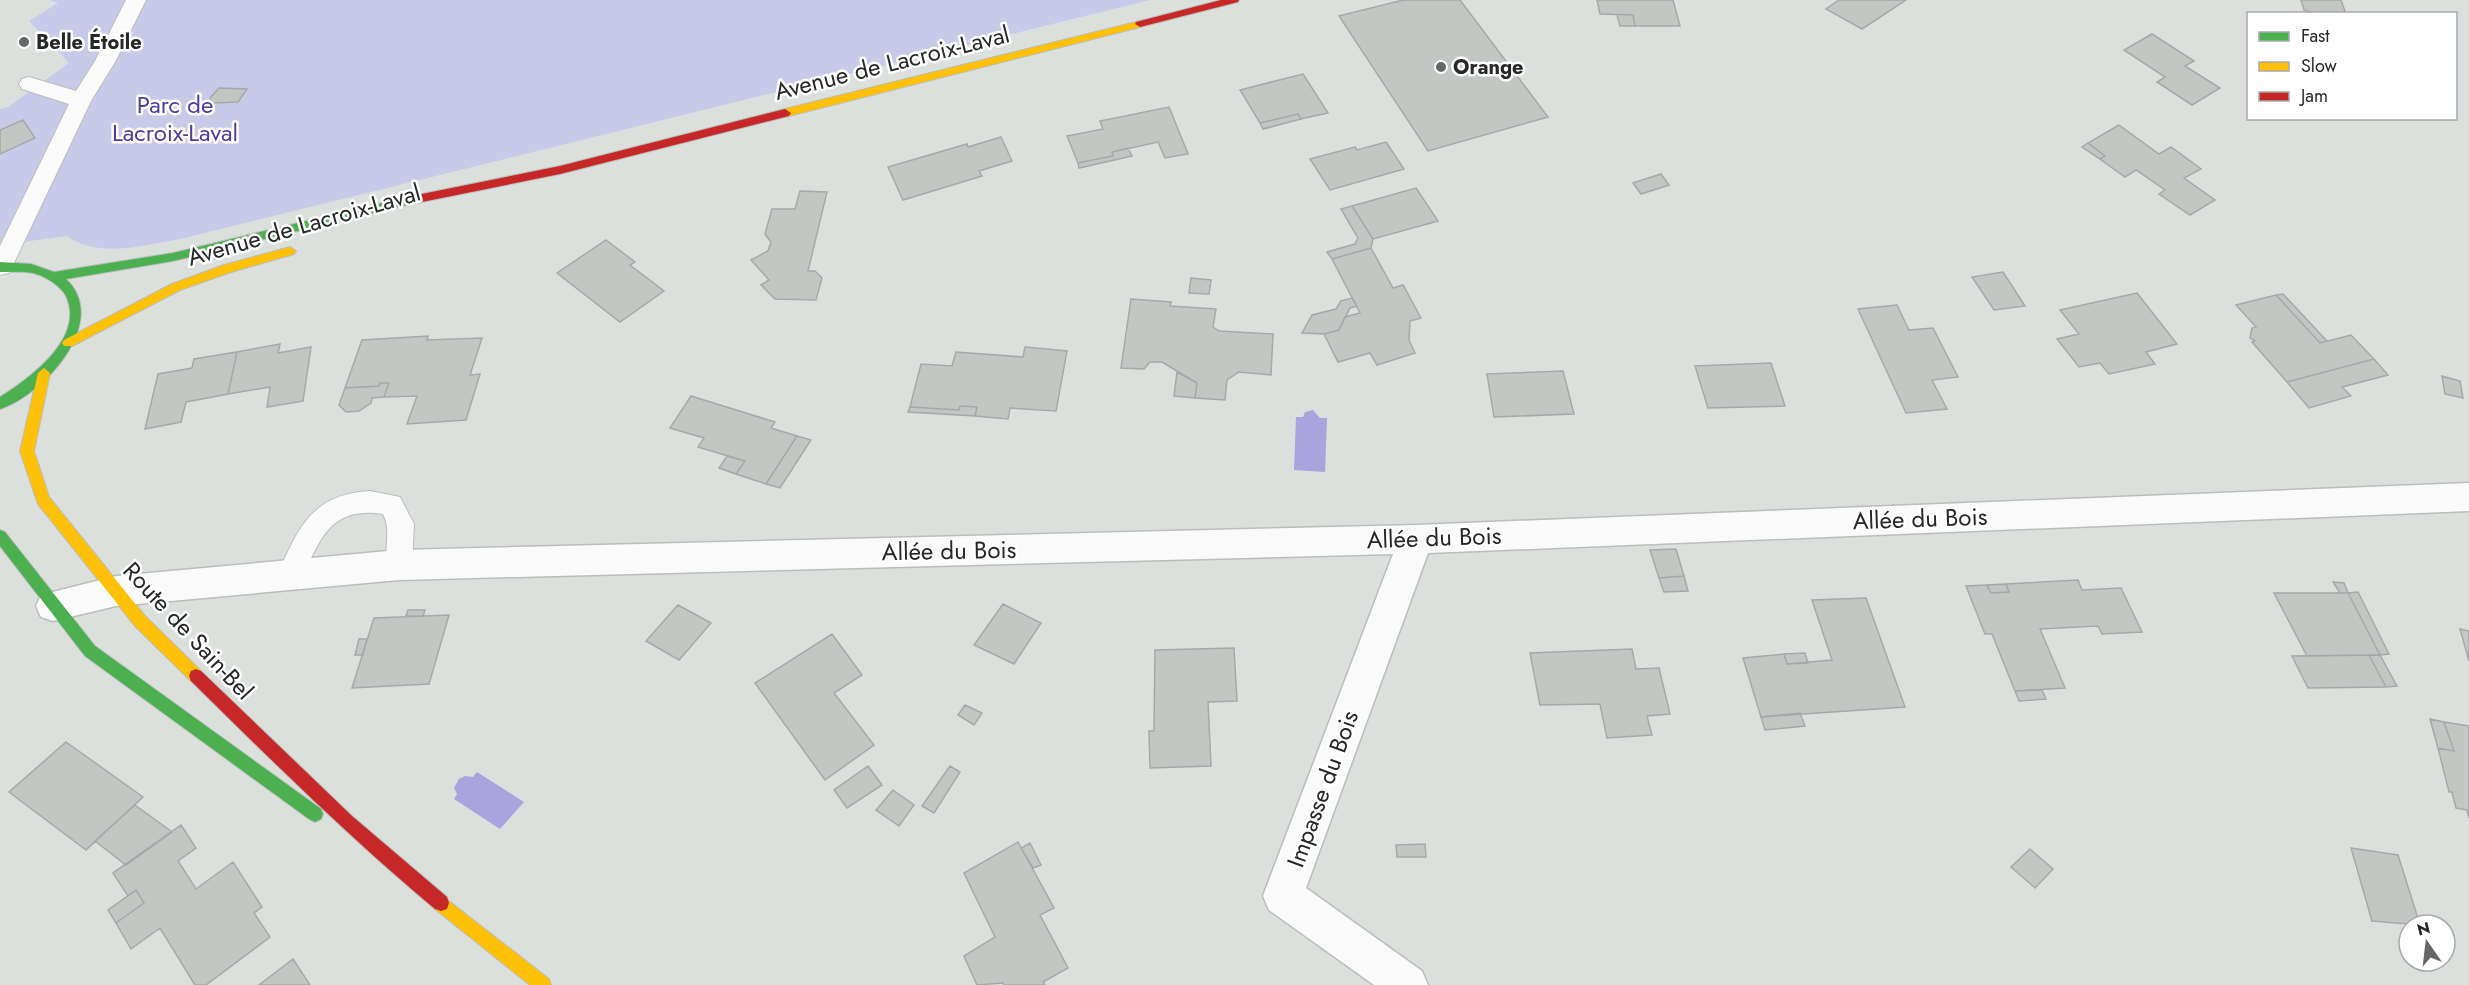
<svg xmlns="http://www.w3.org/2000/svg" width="2469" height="985" viewBox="0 0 2469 985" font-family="Jost,sans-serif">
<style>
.green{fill:#c9c9e9}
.water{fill:#a9a4de}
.building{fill:#c3c7c4;stroke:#a6a9a7;stroke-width:1.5}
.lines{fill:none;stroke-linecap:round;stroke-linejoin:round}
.lane-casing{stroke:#babebb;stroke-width:2}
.street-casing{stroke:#babebb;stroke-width:3}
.fast-casing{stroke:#babebb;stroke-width:2}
.slow-casing{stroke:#babebb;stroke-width:2}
.jam-casing{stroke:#babebb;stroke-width:2}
.lane{fill:#fafafa;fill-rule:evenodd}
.street{fill:#fafafa;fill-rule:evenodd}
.fast{fill:#4caf50;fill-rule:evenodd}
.slow{fill:#ffc107;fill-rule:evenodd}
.jam{fill:#c62828;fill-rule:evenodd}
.poi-dot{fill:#656866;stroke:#fff;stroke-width:2}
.labels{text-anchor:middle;stroke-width:5;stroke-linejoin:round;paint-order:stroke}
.far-poi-label{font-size:20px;font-weight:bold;fill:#252826;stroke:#fff;text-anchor:start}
.street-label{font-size:24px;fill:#252826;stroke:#fff}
.park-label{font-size:24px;fill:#4e3b9c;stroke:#fff}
</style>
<rect width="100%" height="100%" fill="#dbe0dd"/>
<path class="green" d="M50,0h1100l-970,239c-36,6 -81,20 -113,-3l-67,9v-136l8,-2 61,-44 -40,-42 29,-18z"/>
<path class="water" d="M1313,410l7,8h7l-2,54 -31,-2 2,-53h7l2,-5z
M477,772l47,30 -24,27 -46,-30 3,-5 -3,-6 5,-9 6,-3 8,1z"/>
<path class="building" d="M1403,0h57l88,117 -120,34 -89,-135z
M1597,0h76l7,26h-45l-2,-11 -33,-1z
M1839,0h67l-44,29 -36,-20z
M2301,0h40l5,14h-28l-14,-4z
M1617,15h16l2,11h-15z
M2152,34l42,27 -9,5 35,22 -28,17 -35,-23 8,-5 -41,-27z
M1303,74l25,39 -27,6 -3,-5 -38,9 -20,-33z
M219,88l28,1 -9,13 -26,1 -2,-5z
M1169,107l19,47 -23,4 -7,-16 -46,10 1,4 -35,7 -11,-27 36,-7 -3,-8z
M1298,114l3,5 -38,10 -3,-6z
M23,120l12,18 -35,16v-24z
M2119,125l40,29 12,-7 30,22 -17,9 31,22 -25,15 -31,-21 6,-4 -29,-20 -11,7 -25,-18 5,-3 -17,-13z
M1001,137l11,24 -33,10 3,5 -79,24 -15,-33 79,-23 1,3z
M1386,142l18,27 -74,21 -20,-31 45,-12 2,3z
M2088,143l17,13 -5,3 -18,-12z
M1128,148l4,8 -53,12 -1,-5 35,-7 -1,-4z
M1661,174l8,11 -28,9 -8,-11z
M1416,188l22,33 -65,18 -21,-33z
M800,191l27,1 -19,79h7l7,7 -6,22 -41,-1 -14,-14 8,-5 -18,-20 17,-9 3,-9 -6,-8 7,-25h23z
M1352,206l21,33 -2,9 -39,11 -5,-7 28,-8 3,-6 -17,-29z
M606,240l29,22 -5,3 34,26 -44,31 -63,-49z
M1371,248l22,40 10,-3 18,33 -11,3 -1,19 6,13 -38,12 -7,-12 -32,9 -14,-28 15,-4 6,-13 15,-4 -28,-54z
M2003,272l22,34 -31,4 -22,-33z
M1191,278l20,2 -2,14 -20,-1z
M2137,293l40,51 -31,8 9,12 -46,10 -9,-11 -21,4 -22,-28 22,-5 -19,-24z
M2283,294l44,47 -7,2 -44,-48z
M2276,295l44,48 31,-8 23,24 -87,23 -35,-40 3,-1 -5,-3 2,-10 4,-1 -20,-22z
M1352,298l5,8 -7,2 -11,22 -15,4 -22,-1 10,-18 24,-6 5,-8z
M1131,299l40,3 -1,4 46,3 -3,18 6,4 54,3 -2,41 -32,-3 -12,8 -2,20 -30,-2 2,-15 -35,-21h-12l-6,7 -23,-1z
M1897,305l12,25 24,-2 25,49 -26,3 15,29 -41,4 -48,-104z
M428,336l-1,4 55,-2 -12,37 10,-1 -14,46 -59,4 10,-28 -33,1 5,-14h-9l-1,3 -34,2 17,-48z
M280,344l-2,9 33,-6 -8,54 -36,6 3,-20 -42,7 9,-42z
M1025,347l42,4 -11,60 -46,-3 -2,11 -33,-3 2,-9 -17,-1 -1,4 -49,-3 11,-43 31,2 4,-14 67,5z
M237,352l-9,42 -42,8 -5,20 -36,7 13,-55 34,-6 2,-9z
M2374,359l14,16 -46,12 9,9 -42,12 -22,-26z
M1771,363l14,43 -77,2 -13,-42z
M1563,371l11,43 -80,3 -7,-43z
M1177,372l20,11 -2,15 -21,-2z
M2442,376l18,5 3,17 -18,-4z
M380,383h9l-5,14 -12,1 -1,5 -12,8 -13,1 -7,-7 6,-17 34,-2z
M691,396l84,26 -4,6 26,8 -31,48 -30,-10 9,-13 -47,-14 6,-9 -34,-10z
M960,406l17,1 -2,9 -67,-4 2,-5 49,3z
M797,436l14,4 -31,48 -14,-4z
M727,456l18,5 -9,13 -17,-6z
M1676,549l8,27 -25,2 -9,-28z
M1684,576l4,15 -24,1 -5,-14z
M2078,580l4,10 39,-2 21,44 -40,2 -4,-8 -58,3 25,59 -50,3 -23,-57h-7l-19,-48 21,-1 4,8 18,-1 -3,-8z
M2333,582l11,1 4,10h-8z
M2006,584l3,8 -18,1 -4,-8z
M2358,592l31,62 -9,1 -32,-62z
M2274,593h74l32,62 -73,1z
M1866,598l39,109 -144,10 -18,-59 41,-4 3,10 45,-4 -20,-60z
M1003,604l38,19 -27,41 -40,-19z
M678,605l33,18 -32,37 -33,-19z
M408,610h17l-2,6h-17z
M449,615l-20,69 -77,4 22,-70z
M2460,629l9,2v30z
M832,634l30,41 -28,18 40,52 -49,35 -70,-97z
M359,639h8l-4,16h-8z
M1234,648l3,53 -29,1 3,64 -61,2 -1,-37h5l1,-81z
M1632,649l4,20 23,-1 11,46 -23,2 5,19 -45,3 -7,-34 -60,1 -10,-52z
M1805,653l3,10 -21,1 -3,-10z
M2369,655h11l17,31 -11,1z
M2369,655l17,32 -78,1 -16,-32z
M2042,690l4,9 -27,2 -4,-10z
M965,705l17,8 -8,12 -16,-10z
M1800,713l5,13 -40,4 -4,-13z
M2430,719l14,3 10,29 -16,-3z
M2444,722l25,4v92l-2,-8 -11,-2 -4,-16h-3l-11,-44 16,3z
M66,742l77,55 -57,53 -77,-58z
M868,766l14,19 -35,23 -13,-18z
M950,766l10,6 -26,41 -12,-7z
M893,790l21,15 -15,21 -23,-16z
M135,805l37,27 -46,33 -31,-24z
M181,825l15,23 -18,13 18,28 37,-27 29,45 -8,6 16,24 -64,48h-11l-35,-57 -29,21 -15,-26 28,-20 -8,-13 -8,6 -15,-23z
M1018,842l36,66 -14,7 28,53 -25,14 2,3h-41l-1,-2 -26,2 -13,-29 31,-19 -31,-64z
M1030,843l11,22 -8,3 -12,-20z
M1425,844l1,13h-29l-1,-12z
M2351,848l47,7 22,70 -48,-4z
M2030,849l23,20 -18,19 -24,-21z
M136,890l8,13 -28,20 -8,-13z
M293,959l17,26h-51z"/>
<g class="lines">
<defs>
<path id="lane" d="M126,0h20l-31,62 -24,39 -79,166 -3,6 -9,2v-29l69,-142 -47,-15 -3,-5 3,-5 7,-2 47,14 19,-30z
M370,491l30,6 14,27 -2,41 -4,8 -9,3 -9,-3c-9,-19 3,-40 -7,-59 -55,-9 -64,29 -84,70l-9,4 -9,-4 -4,-8c21,-48 35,-82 93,-85z"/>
<path id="street" d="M2469,483v28l-1041,42 -122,335 116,83 6,14h-54l-105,-75 -6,-14 130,-342 -994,26 -283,26 -63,15 -12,-4 -5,-11 5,-11 75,-19 283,-26 1017,-25z"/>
<path id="fast" d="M407,197l4,1 2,3 -2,3 -238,57 -107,18c45,43 -23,116 -66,130v-12c29,-18 86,-59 66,-101 -6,-11 -21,-20 -33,-23 -11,-2 -22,-1 -33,-1v-10l31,2 23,8 119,-19z
M0,530l5,2 90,114 226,163 2,5 -2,5 -6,3 -6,-3 -224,-163 -85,-110z"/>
<path id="slow" d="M1140,21l4,1v4l-359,91 -6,-4 6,-4z
M290,247l6,4 -2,3 -63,18 -51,18 -108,56h-8l-2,-3 2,-3 108,-56 52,-19z
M44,368l6,5 -16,78 15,46 96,119 56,55 2,5 -2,5 -5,2 -5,-2 -56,-55 -97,-122 -18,-53 18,-78z
M441,895l108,84 2,6h-21l-95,-76 -2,-6 2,-6z"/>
<path id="jam" d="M1221,0h18l-1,2 -98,25 -5,-3 1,-2z
M785,109l6,4 -2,3 -229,58 -153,31 -6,-4 6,-4 153,-31z
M196,669l5,2 151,145 95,81 2,6 -2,6 -6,2 -6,-2c-86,-72 -165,-150 -244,-228l-2,-5 2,-5z"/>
</defs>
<use href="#lane" class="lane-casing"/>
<use href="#street" class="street-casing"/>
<use href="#fast" class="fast-casing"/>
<use href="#slow" class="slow-casing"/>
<use href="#jam" class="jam-casing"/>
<use href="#lane" class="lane"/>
<use href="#street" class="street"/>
<use href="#fast" class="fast"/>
<use href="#slow" class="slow"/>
<use href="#jam" class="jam"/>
</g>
<g class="poi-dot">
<circle cx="24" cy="42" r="6"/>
<circle cx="1441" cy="67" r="6"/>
</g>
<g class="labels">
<g class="far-poi-label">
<text x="36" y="49">Belle Étoile</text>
<text x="1453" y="74">Orange</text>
</g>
<g class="street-label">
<text transform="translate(892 63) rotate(-14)" y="8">Avenue de Lacroix-Laval</text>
<text transform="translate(304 225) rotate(-16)" y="8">Avenue de Lacroix-Laval</text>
<text transform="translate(1920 519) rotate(-2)" y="8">Allée du Bois</text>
<text transform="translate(1434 538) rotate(-2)" y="8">Allée du Bois</text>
<text transform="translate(949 551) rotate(-1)" y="8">Allée du Bois</text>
<text transform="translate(188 631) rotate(47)" y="8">Route de Sain-Bel</text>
<text transform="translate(1323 789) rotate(-70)" y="8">Impasse du Bois</text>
</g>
<g class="park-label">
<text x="175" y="113">Parc de<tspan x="175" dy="28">Lacroix-Laval</tspan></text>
</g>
</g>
<rect x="2247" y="12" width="210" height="108" fill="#ffffff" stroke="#a8a9a8" stroke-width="1.5"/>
<rect x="2259" y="32" width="30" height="9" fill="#4caf50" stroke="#a8a9a8" stroke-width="1.5"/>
<text x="2301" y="42" font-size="18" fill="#252826">Fast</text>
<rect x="2259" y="62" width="30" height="9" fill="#ffc107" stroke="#a8a9a8" stroke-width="1.5"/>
<text x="2301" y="72" font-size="18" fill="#252826">Slow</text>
<rect x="2259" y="92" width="30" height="9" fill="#c62828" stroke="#a8a9a8" stroke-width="1.5"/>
<text x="2301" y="102" font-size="18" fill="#252826">Jam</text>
<g transform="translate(2427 943) rotate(346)"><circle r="28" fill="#ffffff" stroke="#a8a9a8" stroke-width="1.5"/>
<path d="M0-4.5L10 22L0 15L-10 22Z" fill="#656866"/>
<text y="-9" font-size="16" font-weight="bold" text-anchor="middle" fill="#252826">N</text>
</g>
</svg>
